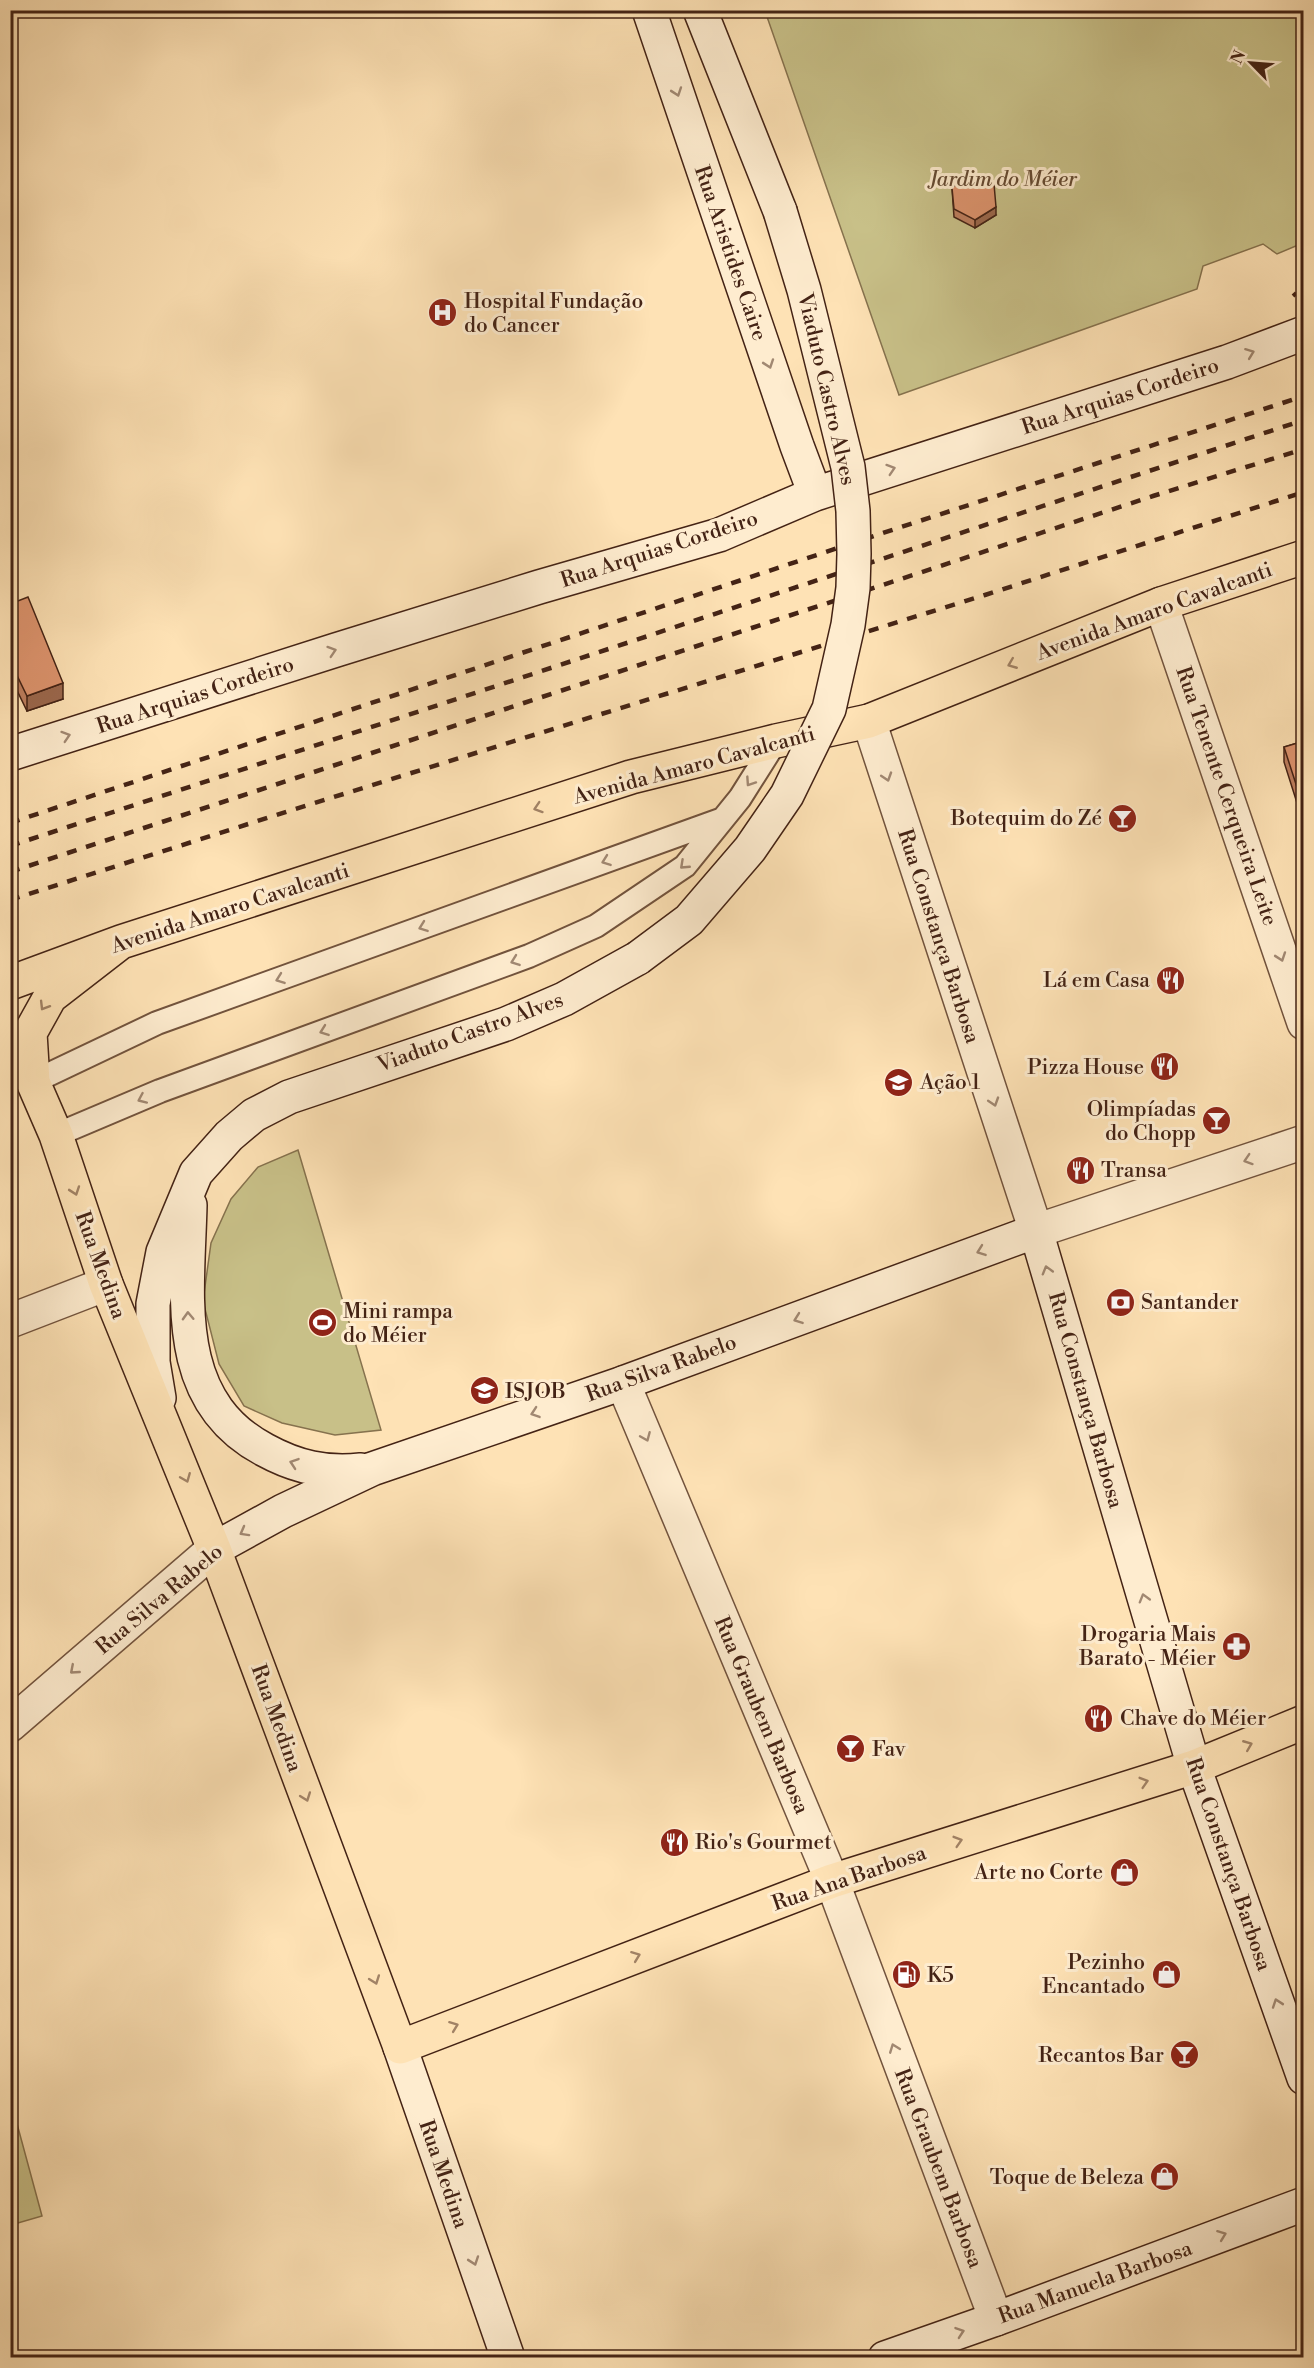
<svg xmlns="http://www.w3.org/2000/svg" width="1314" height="2368" viewBox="0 0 1314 2368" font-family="'Libre Bodoni',serif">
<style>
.green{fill:#c8c088;stroke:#86724e;stroke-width:1.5}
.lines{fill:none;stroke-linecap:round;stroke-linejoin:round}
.lane-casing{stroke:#72533d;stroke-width:26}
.street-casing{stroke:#72533d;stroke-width:36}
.secondary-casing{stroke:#442315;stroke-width:36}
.primary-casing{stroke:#442315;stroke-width:36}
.path{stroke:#442315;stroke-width:4;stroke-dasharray:4.5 3;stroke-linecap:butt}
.lane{stroke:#feeccf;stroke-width:22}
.street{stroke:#feeccf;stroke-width:33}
.secondary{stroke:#feeccf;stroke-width:33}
.primary{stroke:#fee2b5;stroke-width:33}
.rail{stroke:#442315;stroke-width:4.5;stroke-dasharray:10 10;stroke-linecap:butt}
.secondary-bridge-casing{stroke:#442315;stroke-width:36;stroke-linecap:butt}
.secondary-bridge{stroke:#feeccf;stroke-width:33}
.wall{fill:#be7f5f;stroke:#442315;stroke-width:1.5}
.shaded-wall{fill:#9b684d;stroke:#442315;stroke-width:1.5}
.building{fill:#dd946e;stroke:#442315;stroke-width:1.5}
.oneway{stroke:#a18872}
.oneway2{stroke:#a18265}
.labels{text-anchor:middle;stroke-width:6;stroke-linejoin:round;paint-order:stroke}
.park-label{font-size:21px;font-style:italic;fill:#654a32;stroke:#feeccf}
.street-label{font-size:21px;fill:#442315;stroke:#feeccf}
.poi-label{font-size:21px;fill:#442315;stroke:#feeccf;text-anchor:start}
</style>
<rect width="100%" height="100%" fill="#fee2b5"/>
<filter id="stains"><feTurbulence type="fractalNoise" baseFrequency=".00333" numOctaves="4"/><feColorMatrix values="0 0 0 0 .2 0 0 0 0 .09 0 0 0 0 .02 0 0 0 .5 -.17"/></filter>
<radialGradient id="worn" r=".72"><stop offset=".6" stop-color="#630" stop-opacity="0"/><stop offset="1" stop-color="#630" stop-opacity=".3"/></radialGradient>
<path class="green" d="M765,11h538v232l-26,11 -14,-10 -60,22 -6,23 -298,106z
M298,1150l83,280 -46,5 -53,-12 -38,-17 -25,-42 -16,-63 8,-58 20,-44 27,-32z
M13,2109l29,107 -31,9 -1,-115z"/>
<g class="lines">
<defs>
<path id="lane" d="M33,1082l124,-59 563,-203
M56,1135l104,-44 369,-135 67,-30 89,-60 55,-68 36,-57"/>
<path id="street" d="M1161,604l143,419
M869,721l167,510 268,-89
M10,1321l96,-37
M623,1383l209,498 164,438
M10,1725l204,-176"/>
<path id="secondary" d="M649,10l148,436 18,48
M700,10l80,201
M10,754l326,-104 203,-63 180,-52 96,-41 412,-132 77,-29
M190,1205c-2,90 -20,195 75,245 31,17 61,24 96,20
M159,1398l-6,-36v-58l10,-52 33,-79 33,-37 25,-21 35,-18 217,-73 58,-25 74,-41
M214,1549l69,-38 89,-42 251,-86 413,-152 158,536 110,311
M400,2047l108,311
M885,2358l111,-39 308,-115"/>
<path id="primary" d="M121,942l-71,55 -20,36 3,49 23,53 50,149 108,265 186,498 432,-166 362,-114 110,-45
M10,983l111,-41 510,-165 145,-36 93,-20 292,-117 143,-47"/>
</defs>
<use href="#lane" class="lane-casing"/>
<use href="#street" class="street-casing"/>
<use href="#secondary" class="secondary-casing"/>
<use href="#primary" class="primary-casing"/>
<path class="path" d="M1293,296l11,-10"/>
<use href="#lane" class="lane"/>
<use href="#street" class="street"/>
<use href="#secondary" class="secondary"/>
<use href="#primary" class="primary"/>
<path class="rail" d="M10,823l885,-294 409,-133
M10,846l1294,-426
M10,872l1143,-376 151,-47
M10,900l282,-90 693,-215 319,-103"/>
<defs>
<path id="secondary-bridge" d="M638,958l51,-38 61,-71 37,-54 42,-86 19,-84 5,-37 1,-34 -1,-43 -5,-44 -44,-177 -24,-79"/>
</defs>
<use href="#secondary-bridge" class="secondary-bridge-casing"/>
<use href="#secondary-bridge" class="secondary-bridge"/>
</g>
<path class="wall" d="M952,188l44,27 -21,13 -21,-11z
M10,604l53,95 -36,12 -17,-35z
M1304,741v84l-20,-63v-15z"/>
<path class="shaded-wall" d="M996,207v8l-21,13v-8z
M63,683v16l-36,12v-15z"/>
<path class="building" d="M971,173l23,11 2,23 -21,13 -21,-11 -2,-21z
M28,597l35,86 -36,13 -17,-35v-57z
M1304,741v68l-20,-62z"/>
<defs><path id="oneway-chevron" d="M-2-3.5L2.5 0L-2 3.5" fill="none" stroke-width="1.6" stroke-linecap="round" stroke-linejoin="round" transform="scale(1.5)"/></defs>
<g class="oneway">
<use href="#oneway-chevron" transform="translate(677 92) rotate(71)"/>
<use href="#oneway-chevron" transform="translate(1250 353) rotate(-21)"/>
<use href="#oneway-chevron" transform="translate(769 364) rotate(71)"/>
<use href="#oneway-chevron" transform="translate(891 469) rotate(-18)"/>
<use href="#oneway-chevron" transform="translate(332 651) rotate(-18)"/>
<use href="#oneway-chevron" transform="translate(66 736) rotate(-18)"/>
<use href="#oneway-chevron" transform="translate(887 777) rotate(72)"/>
<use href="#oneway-chevron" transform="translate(750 782) rotate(124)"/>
<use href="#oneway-chevron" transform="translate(606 861) rotate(160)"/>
<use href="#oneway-chevron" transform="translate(684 865) rotate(137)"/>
<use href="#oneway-chevron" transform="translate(423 927) rotate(160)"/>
<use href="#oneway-chevron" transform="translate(1281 957) rotate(71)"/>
<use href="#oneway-chevron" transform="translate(515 961) rotate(160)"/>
<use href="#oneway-chevron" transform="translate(280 979) rotate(160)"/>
<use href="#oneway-chevron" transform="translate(324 1031) rotate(160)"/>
<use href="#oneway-chevron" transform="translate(142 1099) rotate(156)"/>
<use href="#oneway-chevron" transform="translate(994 1102) rotate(72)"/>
<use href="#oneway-chevron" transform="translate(1248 1160) rotate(162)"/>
<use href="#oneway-chevron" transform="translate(981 1251) rotate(160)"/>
<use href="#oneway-chevron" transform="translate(1047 1270) rotate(-106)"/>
<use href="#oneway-chevron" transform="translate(188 1316) rotate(-92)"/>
<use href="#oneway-chevron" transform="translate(798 1319) rotate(160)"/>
<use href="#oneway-chevron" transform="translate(535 1413) rotate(161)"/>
<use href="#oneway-chevron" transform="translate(646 1437) rotate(67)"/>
<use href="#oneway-chevron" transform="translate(294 1463) rotate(-161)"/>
<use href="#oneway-chevron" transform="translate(244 1532) rotate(151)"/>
<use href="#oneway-chevron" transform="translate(1144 1598) rotate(-106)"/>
<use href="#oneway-chevron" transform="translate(74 1670) rotate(139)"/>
<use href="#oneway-chevron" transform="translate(1277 2003) rotate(-109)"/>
<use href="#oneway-chevron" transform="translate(894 2048) rotate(-111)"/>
<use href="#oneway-chevron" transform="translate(1222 2235) rotate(-21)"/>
<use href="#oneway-chevron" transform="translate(474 2261) rotate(71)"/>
<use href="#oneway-chevron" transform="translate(960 2332) rotate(-19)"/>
</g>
<g class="oneway2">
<use href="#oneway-chevron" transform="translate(1012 664) rotate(158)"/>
<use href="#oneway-chevron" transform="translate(538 808) rotate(162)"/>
<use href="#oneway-chevron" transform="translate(44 1006) rotate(121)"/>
<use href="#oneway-chevron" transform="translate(75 1191) rotate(71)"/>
<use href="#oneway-chevron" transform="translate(186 1478) rotate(68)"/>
<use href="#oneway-chevron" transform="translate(1248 1745) rotate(-22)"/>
<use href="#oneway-chevron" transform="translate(1144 1782) rotate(-17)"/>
<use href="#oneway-chevron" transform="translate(306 1797) rotate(70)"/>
<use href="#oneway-chevron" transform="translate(958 1841) rotate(-17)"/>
<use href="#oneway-chevron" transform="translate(636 1956) rotate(-21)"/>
<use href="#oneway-chevron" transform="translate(375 1980) rotate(70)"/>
<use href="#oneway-chevron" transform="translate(454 2026) rotate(-21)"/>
</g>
<defs>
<symbol id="hospital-disc" viewBox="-11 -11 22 22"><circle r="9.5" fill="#8f2418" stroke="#feeccf"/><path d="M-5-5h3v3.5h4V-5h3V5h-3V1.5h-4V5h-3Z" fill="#fff"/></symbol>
<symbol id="bar-disc" viewBox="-11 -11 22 22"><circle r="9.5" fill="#8f2418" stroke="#feeccf"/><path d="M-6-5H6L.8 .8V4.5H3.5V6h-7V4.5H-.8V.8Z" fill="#fff"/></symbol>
<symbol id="restaurant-disc" viewBox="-11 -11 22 22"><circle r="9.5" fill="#8f2418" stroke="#feeccf"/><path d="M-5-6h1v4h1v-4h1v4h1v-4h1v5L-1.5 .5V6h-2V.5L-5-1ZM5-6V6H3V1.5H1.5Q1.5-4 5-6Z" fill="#fff"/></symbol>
<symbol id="school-disc" viewBox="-11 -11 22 22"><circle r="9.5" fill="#8f2418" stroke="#feeccf"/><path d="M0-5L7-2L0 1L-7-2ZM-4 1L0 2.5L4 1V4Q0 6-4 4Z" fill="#fff"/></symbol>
<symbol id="bank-disc" viewBox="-11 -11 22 22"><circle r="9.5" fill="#8f2418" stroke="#feeccf"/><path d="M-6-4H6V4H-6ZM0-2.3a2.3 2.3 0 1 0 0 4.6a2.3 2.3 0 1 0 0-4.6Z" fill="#fff"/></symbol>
<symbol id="stadium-disc" viewBox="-11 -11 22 22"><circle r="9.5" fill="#8f2418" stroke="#feeccf"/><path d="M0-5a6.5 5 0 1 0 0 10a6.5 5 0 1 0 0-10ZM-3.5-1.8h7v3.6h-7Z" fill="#fff"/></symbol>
<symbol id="pharmacy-disc" viewBox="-11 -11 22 22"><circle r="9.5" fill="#8f2418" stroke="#feeccf"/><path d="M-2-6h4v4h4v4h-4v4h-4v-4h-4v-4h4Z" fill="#fff"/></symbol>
<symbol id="shop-disc" viewBox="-11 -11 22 22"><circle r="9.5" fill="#8f2418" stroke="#feeccf"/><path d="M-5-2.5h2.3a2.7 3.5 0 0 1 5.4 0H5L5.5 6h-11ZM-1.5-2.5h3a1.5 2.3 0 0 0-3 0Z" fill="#fff"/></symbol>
<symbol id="fuel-disc" viewBox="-11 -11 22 22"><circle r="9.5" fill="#8f2418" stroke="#feeccf"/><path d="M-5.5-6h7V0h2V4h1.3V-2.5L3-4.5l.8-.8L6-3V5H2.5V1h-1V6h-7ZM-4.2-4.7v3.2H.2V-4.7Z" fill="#fff"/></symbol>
</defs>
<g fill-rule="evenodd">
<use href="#hospital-disc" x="426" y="296" width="33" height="33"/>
<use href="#bar-disc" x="1106" y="802" width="33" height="33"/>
<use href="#restaurant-disc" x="1154" y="964" width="33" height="33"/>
<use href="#restaurant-disc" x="1148" y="1050" width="33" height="33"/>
<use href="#school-disc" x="882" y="1066" width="33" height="33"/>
<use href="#bar-disc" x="1200" y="1104" width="33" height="33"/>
<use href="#restaurant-disc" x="1064" y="1154" width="33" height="33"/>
<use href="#bank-disc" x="1104" y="1286" width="33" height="33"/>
<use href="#stadium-disc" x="306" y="1306" width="33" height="33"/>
<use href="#school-disc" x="468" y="1374" width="33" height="33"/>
<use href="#pharmacy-disc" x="1220" y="1630" width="33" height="33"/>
<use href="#restaurant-disc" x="1082" y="1702" width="33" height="33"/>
<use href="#bar-disc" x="834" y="1732" width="33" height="33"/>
<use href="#restaurant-disc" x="658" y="1826" width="33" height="33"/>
<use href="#shop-disc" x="1108" y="1856" width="33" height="33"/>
<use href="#shop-disc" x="1150" y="1958" width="33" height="33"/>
<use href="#fuel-disc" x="890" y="1958" width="33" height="33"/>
<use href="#bar-disc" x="1168" y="2038" width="33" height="33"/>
<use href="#shop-disc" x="1148" y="2160" width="33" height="33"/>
</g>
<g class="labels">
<g class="park-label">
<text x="1003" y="186">Jardim do Méier</text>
</g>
<g class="street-label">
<text transform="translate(731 253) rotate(71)" y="7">Rua Aristides Caire</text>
<text transform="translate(827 389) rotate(77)" y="7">Viaduto Castro Alves</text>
<text transform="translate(1120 396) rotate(-18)" y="7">Rua Arquias Cordeiro</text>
<text transform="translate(659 549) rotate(-18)" y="7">Rua Arquias Cordeiro</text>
<text transform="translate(1154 611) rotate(-20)" y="7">Avenida Amaro Cavalcanti</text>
<text transform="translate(195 695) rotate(-18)" y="7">Rua Arquias Cordeiro</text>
<text transform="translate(694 765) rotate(-15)" y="7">Avenida Amaro Cavalcanti</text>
<text transform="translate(1227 796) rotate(71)" y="7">Rua Tenente Cerqueira Leite</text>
<text transform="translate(230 908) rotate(-18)" y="7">Avenida Amaro Cavalcanti</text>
<text transform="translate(939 936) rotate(72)" y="7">Rua Constança Barbosa</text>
<text transform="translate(470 1032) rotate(-20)" y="7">Viaduto Castro Alves</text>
<text transform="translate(101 1265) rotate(70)" y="7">Rua Medina</text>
<text transform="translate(661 1368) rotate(-20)" y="7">Rua Silva Rabelo</text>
<text transform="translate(1086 1400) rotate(74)" y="7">Rua Constança Barbosa</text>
<text transform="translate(159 1599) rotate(-40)" y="7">Rua Silva Rabelo</text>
<text transform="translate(762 1715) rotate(67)" y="7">Rua Graubem Barbosa</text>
<text transform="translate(277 1718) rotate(70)" y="7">Rua Medina</text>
<text transform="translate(1229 1864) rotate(71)" y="7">Rua Constança Barbosa</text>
<text transform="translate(849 1878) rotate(-19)" y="7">Rua Ana Barbosa</text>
<text transform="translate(939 2168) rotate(69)" y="7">Rua Graubem Barbosa</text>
<text transform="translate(444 2174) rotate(71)" y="7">Rua Medina</text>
<text transform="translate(1095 2282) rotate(-20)" y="7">Rua Manuela Barbosa</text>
</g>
<g class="poi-label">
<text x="464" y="308">Hospital Fundação<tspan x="464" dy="24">do Cancer</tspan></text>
<text x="1102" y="825" text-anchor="end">Botequim do Zé</text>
<text x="1150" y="987" text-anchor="end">Lá em Casa</text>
<text x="1144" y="1074" text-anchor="end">Pizza House</text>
<text x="920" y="1089">Ação 1</text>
<text x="1196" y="1116" text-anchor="end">Olimpíadas<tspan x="1196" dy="24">do Chopp</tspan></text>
<text x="1101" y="1177">Transa</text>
<text x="1141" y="1309">Santander</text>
<text x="343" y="1318">Mini rampa<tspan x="343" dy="24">do Méier</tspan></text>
<text x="505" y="1398">ISJOB</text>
<text x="1216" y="1641" text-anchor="end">Drogaria Mais<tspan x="1216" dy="24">Barato - Méier</tspan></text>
<text x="1120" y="1725">Chave do Méier</text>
<text x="872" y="1756">Fav</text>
<text x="695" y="1849">Rio's Gourmet</text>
<text x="1103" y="1879" text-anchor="end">Arte no Corte</text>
<text x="1145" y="1969" text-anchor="end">Pezinho<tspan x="1145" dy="24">Encantado</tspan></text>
<text x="927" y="1982">K5</text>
<text x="1164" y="2062" text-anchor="end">Recantos Bar</text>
<text x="1144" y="2184" text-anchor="end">Toque de Beleza</text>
</g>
</g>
<rect width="1314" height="2368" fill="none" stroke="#fee2b5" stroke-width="36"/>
<rect x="12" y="12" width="1290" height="2344" fill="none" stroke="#442315" stroke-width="3"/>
<rect x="18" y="18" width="1278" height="2332" fill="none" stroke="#442315" stroke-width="1.5"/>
<g transform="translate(1251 63) rotate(295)" stroke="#feeccf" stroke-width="4.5" paint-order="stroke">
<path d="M0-4.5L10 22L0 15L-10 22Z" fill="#442315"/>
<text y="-9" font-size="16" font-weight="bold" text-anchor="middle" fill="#442315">N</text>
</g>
<rect width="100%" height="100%" filter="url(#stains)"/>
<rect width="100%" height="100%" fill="url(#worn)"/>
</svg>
